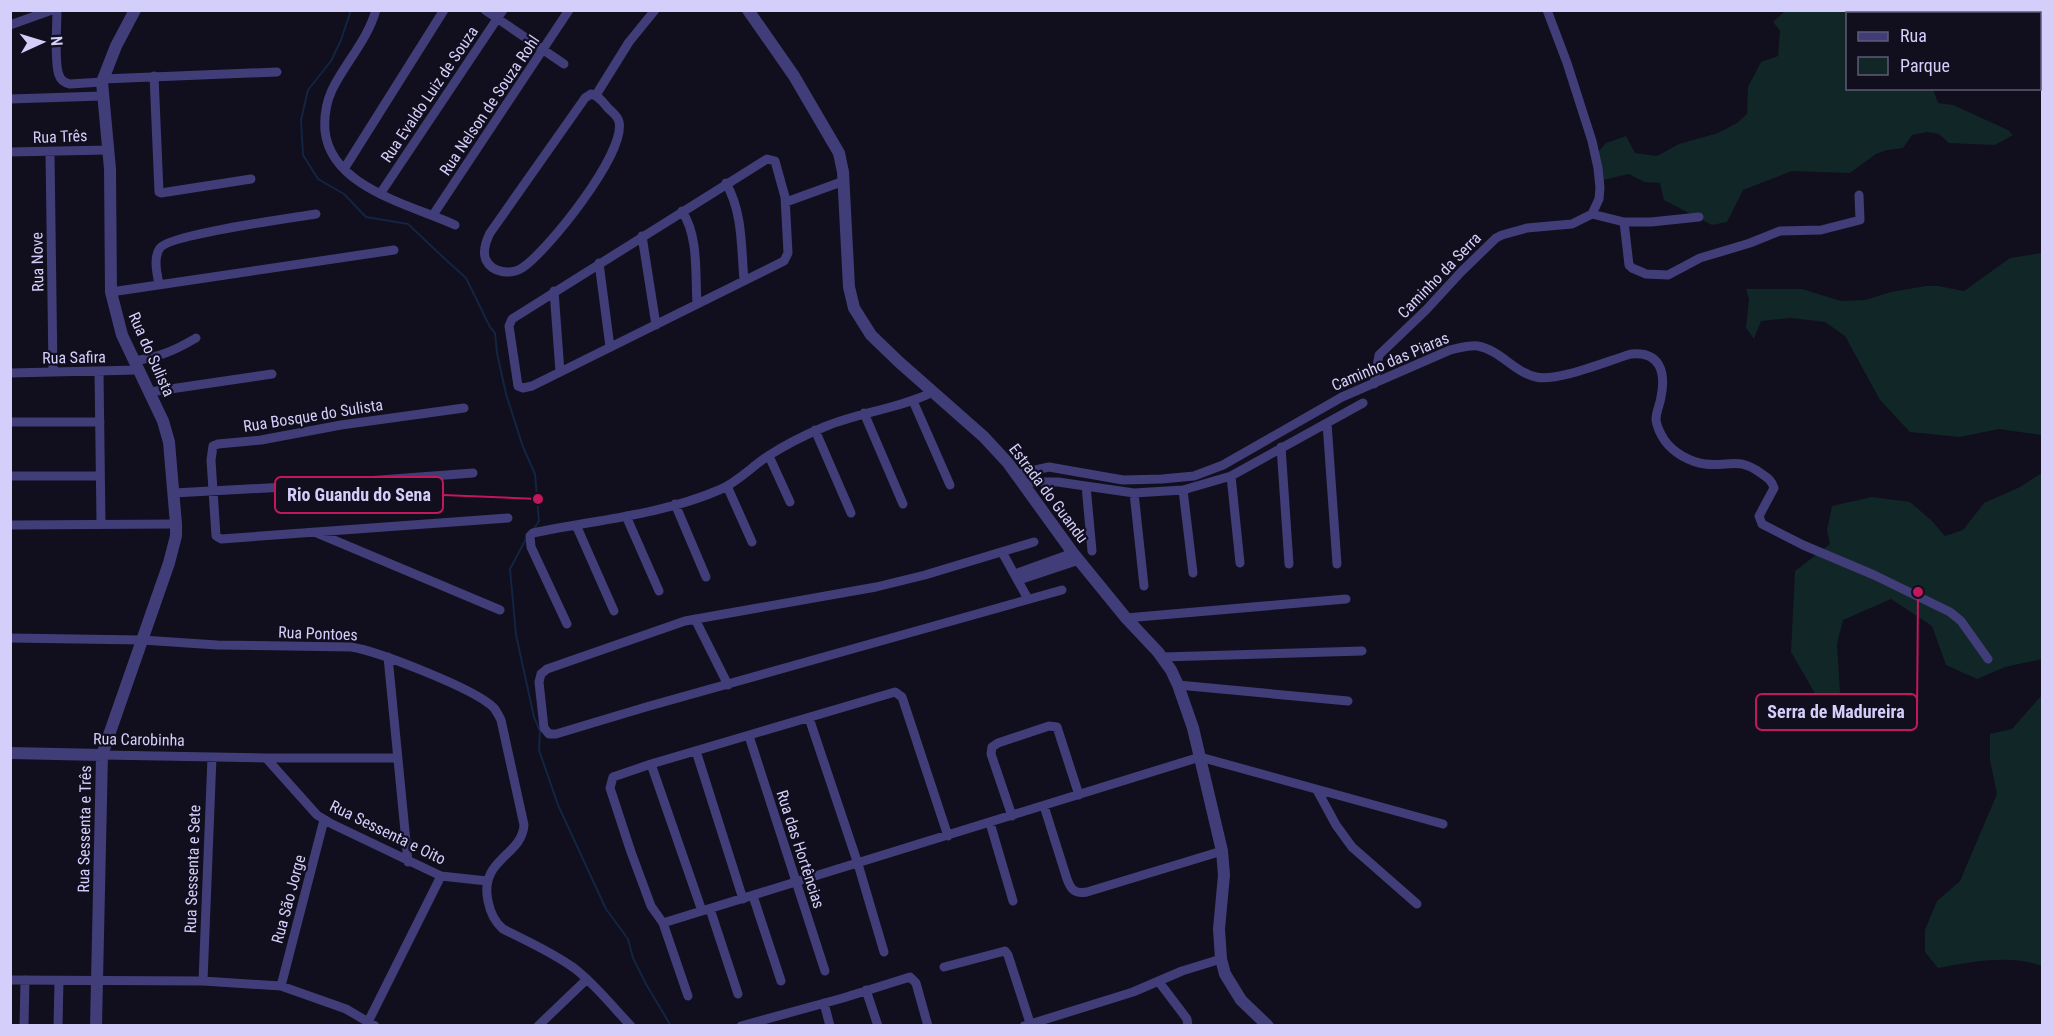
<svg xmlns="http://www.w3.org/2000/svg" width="2053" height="1036" viewBox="0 0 2053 1036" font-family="'Roboto Condensed',sans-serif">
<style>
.green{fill:#112626}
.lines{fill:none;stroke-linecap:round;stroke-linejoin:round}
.stream{stroke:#122542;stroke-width:2}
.minor{stroke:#403d78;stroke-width:9}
.tertiary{stroke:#403d78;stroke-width:12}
.labels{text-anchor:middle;stroke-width:4.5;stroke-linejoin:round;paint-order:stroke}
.street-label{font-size:16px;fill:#d4cefa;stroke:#110e1d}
.leader{fill:none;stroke:#c2185b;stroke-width:2}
.callout-dot{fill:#c2185b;stroke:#110e1d;stroke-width:2}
.callout{fill:#110e1d;stroke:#c2185b;stroke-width:2}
.callout-label{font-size:18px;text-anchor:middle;font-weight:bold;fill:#d4cefa}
</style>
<rect width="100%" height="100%" fill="#110e1d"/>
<path class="green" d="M1786,10l60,1 2,77 85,1 5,14 15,2 55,25 5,5 -18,10 -46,-2 -10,-9 -12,-2 -15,3 -9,13 -16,2 -11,4 -26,19 -58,-2 -49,19 -16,32 -15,3 -48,-25 -4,-17 -16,-1 -15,-8 -26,6 -5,-28 8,-9 20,-7 9,17 22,3 22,-12 39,-11 19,-10 10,-9 1,-27 13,-25 17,-6 2,-25 -7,-9z
M1899,10h69v1l-3,3 -69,-1z
M2042,253v182l-43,-6 -39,8 -50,-5 -30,-32 -35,-64 -20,-14 -34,-4 -30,3 -7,18 -8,-11 3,-29 -3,-10h56l39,12 24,-1 26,-8 35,-6h12l26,5 46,-33z
M2042,473v186l-37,8 -28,12 -31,-14 -14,-39 -41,-27 -48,21 -6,24 3,48 -9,29 -40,-69 4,-81 35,-27 -3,-14 5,-24 40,-9 38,5 21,18 14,16 18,-6 21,-27 36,-16z
M2042,695v271c-34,-12 -70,-4 -104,2l-13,-16v-22l12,-29 23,-20 37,-87 -7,-34v-26l22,-5z"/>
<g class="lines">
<path class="stream" d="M351,10l-10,30 -10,21 -23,29 -7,30 2,35 15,24 26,15 22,23 42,7 37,35 21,19 24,49 5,6 2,20 9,41 17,53 12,27 4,47 -6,9
M526,539l-16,30 6,66 18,82 6,14 -1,19 19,55 48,104 22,30 5,19 13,26 25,42"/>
<path class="minor" d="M57,10c0,15 -3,53 2,65 2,6 6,8 11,9l32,-2
M376,10c-9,31 -31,53 -44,80 -6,13 -8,27 -7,41 6,57 87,74 130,94
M485,10l79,54
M10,25l42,-15
M154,76l5,116 2,1 90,-14
M103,79l174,-7
M591,94c7,1 12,8 17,14 4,4 10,8 11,14 7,31 -72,130 -97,146 -11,7 -30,5 -36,-8 -4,-9 0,-19 4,-27l95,-135z
M596,95l33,-53 26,-32
M10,99l92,-3
M10,152l99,-2
M50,152l3,220
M767,159l8,2 10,36 3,56 -4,8 -252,125 -9,2 -5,-2 -9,-60 3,-7z
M344,169l100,-159
M726,183c17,30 15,64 18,97
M380,194l123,-184
M786,202l58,-21
M682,211c17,26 13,63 15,93
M1592,214l32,8 5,43 3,3 14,6 22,1 32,-17 50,-15 30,-12 41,-1 39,-10 -1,-25
M433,215l136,-205
M1624,222h27l48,-5
M642,236l14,89
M599,263l11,84
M159,284c-2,-10 -6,-27 1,-36 10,-14 133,-30 156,-34
M554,291l6,81
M111,292l283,-42
M134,361c25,-4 40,-10 62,-23
M99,371l2,152
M10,373l128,-3
M1374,384l5,-29 47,-45 35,-38 35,-34 6,-3 25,-7 45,-4 20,-10 7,-15 1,-11 -2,-20 -6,-27 -25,-78 -20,-53
M150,392l122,-18
M913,401l37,84
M464,408l-123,17 -80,15 -43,4 -5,2 -2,14 5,76 5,3 287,-21
M864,413l39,91
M10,422h90
M1327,423l10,141
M815,430l36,83
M1281,447l8,117
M769,456l21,46
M1017,474l32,-7 74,13 39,-1 32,-3 29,-11 119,-68 108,-47c9,-2 19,-5 28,-4 22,4 36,26 58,31 22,5 71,-16 95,-23 29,-3 35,18 30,43 -1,8 -5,14 -5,23 1,7 5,15 9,21 9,12 25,21 40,23 25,3 33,-8 57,10 6,4 10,7 12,14l-15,28 3,8 41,21 71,30 76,37 11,9 27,38
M10,476h90
M1231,476l9,87
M1022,482h36l76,11 49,-3 48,-14 132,-73
M727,486l25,56
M1086,486l6,65
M1183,490l10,83
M174,493l112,-6 187,-14
M1134,493l10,93
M675,504l31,73
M626,516l33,75
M10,525l166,-1
M576,525l38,86
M317,533l183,77
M1034,542l-109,33 -49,12 -191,34 -138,48 -6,5 -2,8 5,46 5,6h7l90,-27 416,-117
M1002,552l26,47
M1015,574l58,-21
M1019,580l60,-20
M1126,618l220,-19
M695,619l33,66
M567,624l-36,-77 -1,-11 3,-3c62,-13 128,-18 186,-43 19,-8 32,-23 49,-34 17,-11 37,-21 56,-29 36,-15 74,-18 109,-35
M10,638l132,2 75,5 134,2c26,4 125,42 143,61 3,4 5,8 7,12l23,105c-2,31 -45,34 -36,76 2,11 7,21 15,28 24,12 49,23 71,39 21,16 38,38 57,58
M388,657l20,205
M1163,657l199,-6
M1178,685l170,16
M809,718l49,146 26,88
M749,736l76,235
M696,751l47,148
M102,755l164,3h131
M266,758l51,57 15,9 109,52 46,5
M651,764l51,147
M1317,790l19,35 16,22 65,57
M1044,806l23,73c4,11 8,15 20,13l135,-41
M1012,816l-21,-62 1,-7 6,-4 51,-17 8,1 22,68
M990,823l23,78
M753,896l28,85
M710,909l28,85
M663,923l537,-166 243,67
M944,967l61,-16 3,4 23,71
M10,980l193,1 78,5 65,23 29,17
M203,981l9,-224
M1159,982l28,37 1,7
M281,986l43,-166
M866,990l12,36
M688,996l-25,-73 -12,-17 -20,-54 -21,-64 3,-11 38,-13 244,-72 7,5 46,139
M824,1003l6,23
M367,1024l74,-148
M24,1026l1,-46
M58,1026l1,-45
M538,1026l49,-47
M741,1026l102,-28 67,-21 6,6 12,43
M1024,1026l109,-34 49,-21 39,-12"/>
<path class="tertiary" d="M748,10l46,66 45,77 4,19 6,115 5,21 17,27 28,27 85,75 24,26 65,90 53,65 32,34 13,18 7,15 15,43 29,123 2,24 -5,54 2,30 4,15 16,26 27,26
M10,753l92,2
M96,1026l6,-271 67,-192 7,-27v-12l-7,-82 -6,-21 -41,-86 -11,-43 -1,-123 -8,-87 14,-36 19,-36"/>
</g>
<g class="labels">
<g class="street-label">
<text transform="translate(429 94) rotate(-56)" y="6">Rua Evaldo Luiz de Souza</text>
<text transform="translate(489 105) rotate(-56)" y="6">Rua Nelson de Souza Rohl</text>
<text transform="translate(60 136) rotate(-2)" y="6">Rua Três</text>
<text transform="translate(37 262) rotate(-91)" y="6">Rua Nove</text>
<text transform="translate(1439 275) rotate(-46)" y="6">Caminho da Serra</text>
<text transform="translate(152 354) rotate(66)" y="6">Rua do Sulista</text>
<text transform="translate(74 357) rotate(-1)" y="6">Rua Safira</text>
<text transform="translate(1390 361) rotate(-23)" y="6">Caminho das Piaras</text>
<text transform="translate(313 415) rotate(-9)" y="6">Rua Bosque do Sulista</text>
<text transform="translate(1049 493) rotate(53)" y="6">Estrada do Guandu</text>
<text transform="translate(318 633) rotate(2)" y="6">Rua Pontoes</text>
<text transform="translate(139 739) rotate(1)" y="6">Rua Carobinha</text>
<text transform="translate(84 829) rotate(-89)" y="6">Rua Sessenta e Três</text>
<text transform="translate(388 832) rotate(26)" y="6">Rua Sessenta e Oito</text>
<text transform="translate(801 849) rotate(72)" y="6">Rua das Hortências</text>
<text transform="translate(192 869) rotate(-88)" y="6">Rua Sessenta e Sete</text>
<text transform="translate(288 899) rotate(-75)" y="6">Rua São Jorge</text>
</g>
</g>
<path class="leader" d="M538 499L443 495M1918 592L1917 712"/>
<g class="callout-dot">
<circle cx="538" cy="499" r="6"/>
<circle cx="1918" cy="592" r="6"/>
</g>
<g class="callout">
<rect x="275" y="477" width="168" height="36" rx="6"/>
<rect x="1756" y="694" width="161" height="36" rx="6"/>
</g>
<g class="callout-label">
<text x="359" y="501">Rio Guandu do Sena</text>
<text x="1836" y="718">Serra de Madureira</text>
</g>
<rect width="2053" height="1036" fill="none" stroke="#d4cefa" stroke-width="24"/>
<rect x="1846" y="12" width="195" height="78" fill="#110e1d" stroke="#5f5b75" stroke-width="1.5"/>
<rect x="1858" y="32" width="30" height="9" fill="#403d78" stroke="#5f5b75" stroke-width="1.5"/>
<text x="1900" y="42" font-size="18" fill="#d4cefa">Rua</text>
<rect x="1858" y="57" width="30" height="18" fill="#112626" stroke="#5f5b75" stroke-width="1.5"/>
<text x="1900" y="72" font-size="18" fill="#d4cefa">Parque</text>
<g transform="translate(42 42) rotate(86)" stroke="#110e1d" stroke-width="4.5" paint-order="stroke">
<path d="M0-4.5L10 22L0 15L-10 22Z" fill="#d4cefa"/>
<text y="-9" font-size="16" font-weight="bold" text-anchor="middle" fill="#d4cefa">N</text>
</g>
</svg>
